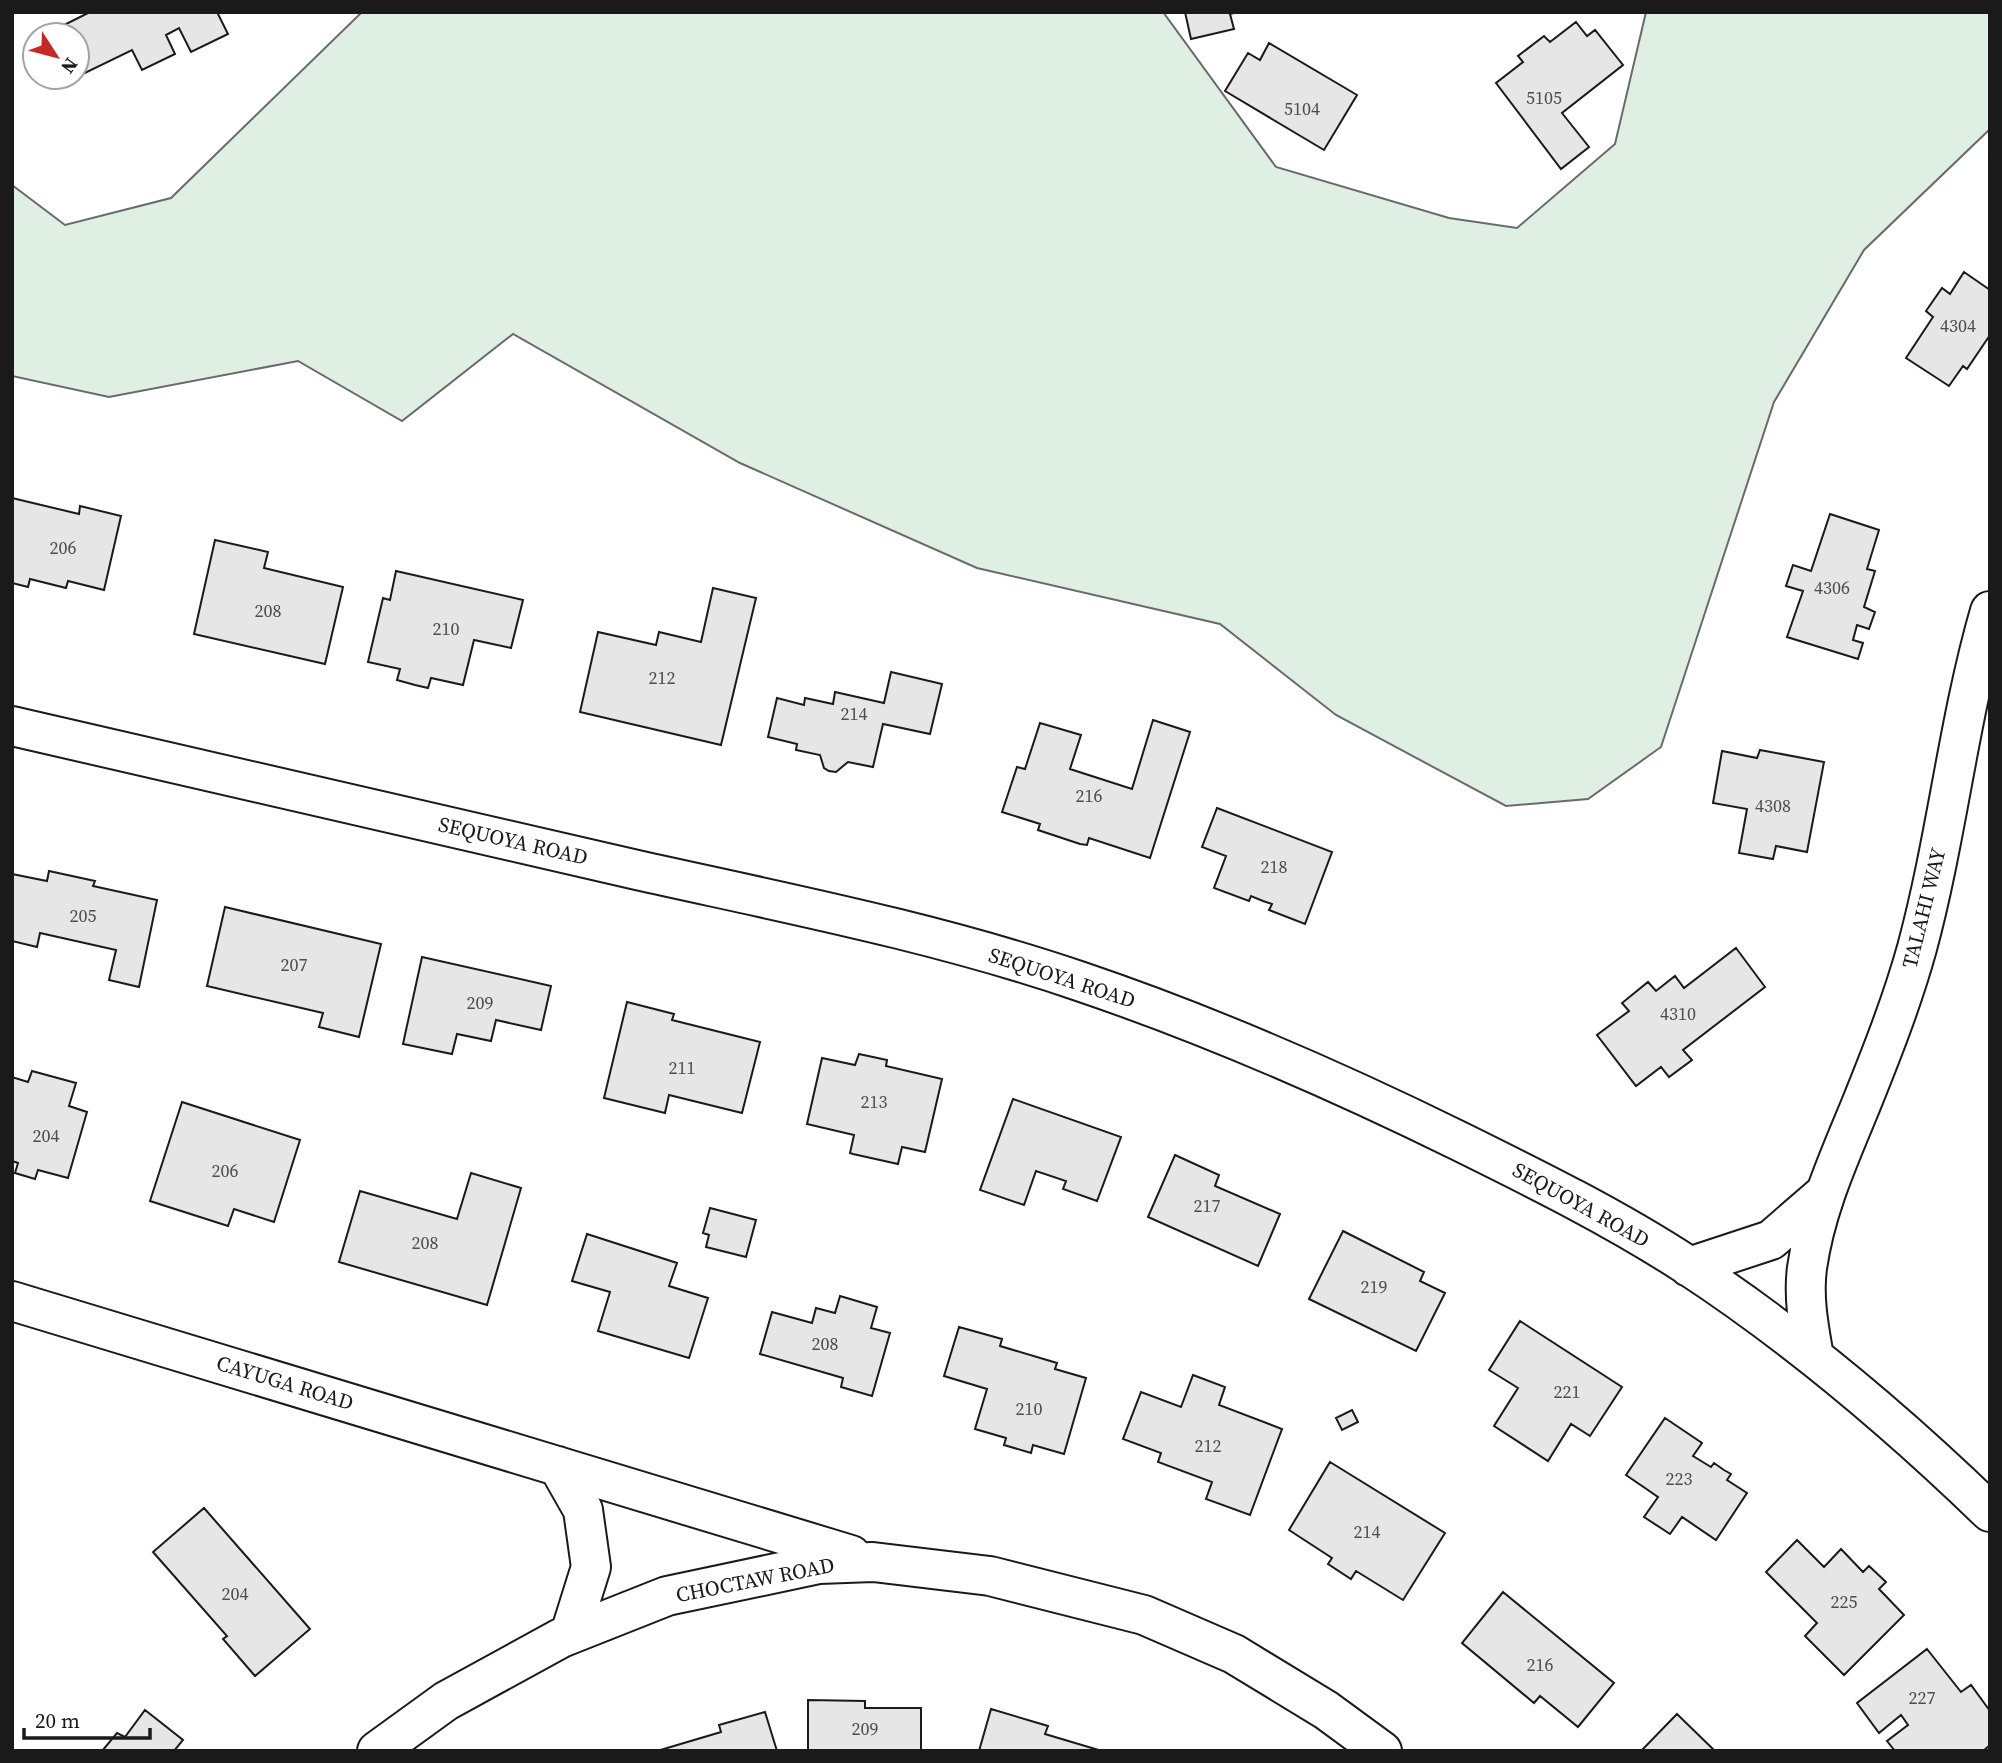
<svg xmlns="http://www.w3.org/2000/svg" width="2002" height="1763" viewBox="0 0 2002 1763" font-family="'Source Serif 4',serif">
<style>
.green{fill:#e0efe3;stroke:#6a6a6a;stroke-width:2}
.building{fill:#e6e6e6;stroke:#1a1a1a;stroke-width:2}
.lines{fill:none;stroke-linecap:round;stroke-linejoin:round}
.minor-casing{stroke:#1a1a1a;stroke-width:42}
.minor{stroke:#fff;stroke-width:38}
.labels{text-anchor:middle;stroke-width:5;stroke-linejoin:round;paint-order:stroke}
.number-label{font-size:18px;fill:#4d4d4d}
.street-label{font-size:21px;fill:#1a1a1a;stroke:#fff}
</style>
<rect width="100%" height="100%" fill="#fff"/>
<path class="green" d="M362,12h801l113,155 173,51 68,10 98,-84 31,-132h344v117l-126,121 -90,152 -113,345 -73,52 -82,7 -170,-91 -116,-91 -243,-56 -237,-105 -227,-129 -111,87 -104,-60 -189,36 -97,-21v-191l53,40 106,-27z"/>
<path class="building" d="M90,12h127l11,22 -37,18 -12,-24 -13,7 9,19 -33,16 -10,-20 -47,23 -8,-15v-23h-11l-4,-9z
M1185,12h53l-8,2 4,15 -43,10z
M1576,22l11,14 8,-6 28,35 -61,48 27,34 -28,22 -65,-86 27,-21 -5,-6 26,-20 6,6z
M1269,43l88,52 -33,55 -99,-59 23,-38 12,7z
M1964,272l26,18v45l-23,34 -4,-3 -14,20 -43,-28 27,-41 -7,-6 16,-23 8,6z
M12,498l67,16 1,-8 41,10 -17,74 -36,-9 -2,7 -36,-9 -2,8 -16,-4z
M1830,514l49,16 -12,39 8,2 -11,36 11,5 -6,17 -12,-4 -4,15 10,3 -5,16 -71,-22 16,-46 -17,-5 7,-21 18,6z
M215,540l53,12 -4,16 79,19 -18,77 -131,-30z
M396,571l127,29 -12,48 -37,-8 -11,45 -32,-7 -3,10 -13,-3 -18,-5 3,-11 -32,-7 15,-64 7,2z
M713,588l43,10 -35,147 -141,-33 18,-80 58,13 3,-13 42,10z
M891,672l51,12 -12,50 -47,-10 -10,43 -25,-5 -12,10 -7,-1 -5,-3 -4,-13 -24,-5 1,-6 -29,-7 9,-39 27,7 1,-7 28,6 2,-12 49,11z
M1153,720l37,12 -40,126 -61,-20 -2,7 -7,-1 -42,-14 2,-6 -38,-12 15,-45 8,2 15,-46 41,12 -11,34 62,20z
M1760,750l64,12 -17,90 -31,-6 -3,13 -34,-6 8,-44 -34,-6 9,-52 35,7z
M1217,808l115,44 -27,72 -36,-14 3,-6 -9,-3 -12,-5 -2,5 -35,-13 12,-32 -24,-9z
M49,871l46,10 -2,5 64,14 -18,87 -30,-7 7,-30 -76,-17 -3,14 -25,-6v-67l35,7z
M225,907l156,37 -22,93 -40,-10 4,-14 -116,-27z
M1736,948l29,39 -82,63 9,10 -23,17 -8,-10 -25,19 -39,-51 32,-24 -7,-8 26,-21 8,9 19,-15 9,12z
M422,957l129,29 -10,44 -45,-10 -5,21 -34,-7 -5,20 -49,-10z
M627,1002l47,12 -2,6 88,22 -18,71 -73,-18 -4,18 -61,-15z
M859,1054l28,6 -1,6 56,13 -17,73 -23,-5 -4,17 -45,-10 -3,-1 4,-18 -47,-11 15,-66 33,7z
M32,1071l44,12 -7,23 18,6 -19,66 -30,-8 -3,9 -20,-6 3,-10 -6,-2v-84l16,5z
M1013,1099l108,38 -24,64 -34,-12 3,-8 -30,-10 -12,34 -44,-15z
M182,1102l118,38 -26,82 -40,-13 -6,17 -78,-25z
M1175,1155l44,20 -4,11 65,28 -22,52 -110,-49z
M471,1173l50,15 -34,117 -148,-43 21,-71 97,28z
M710,1208l46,12 -10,37 -40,-10 3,-12 -6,-2z
M1343,1231l81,41 -4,9 25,12 -29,58 -107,-52z
M587,1234l90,29 -8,23 39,12 -19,60 -91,-27 12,-39 -38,-11z
M840,1296l37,11 -6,21 19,5 -18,63 -31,-9 2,-9 -83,-24 12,-42 40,11 4,-15 19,5z
M1520,1321l102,66 -32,49 -19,-12 -23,37 -54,-35 24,-38 -29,-18z
M959,1327l43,12 -2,7 57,17 -2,6 31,9 -22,76 -31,-9 -2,8 -27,-8 2,-7 -31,-9 12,-40 -43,-13z
M1193,1375l32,12 -6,18 63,24 -32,86 -44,-16 6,-17 -54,-20 3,-9 -38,-14 18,-47 40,15z
M1352,1410l6,12 -16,8 -6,-12z
M1665,1418l37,25 -9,13 18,11 3,-4 10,7 7,4 -4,6 20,13 -31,47 -34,-23 -12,17 -26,-17 14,-20 -32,-22z
M1330,1462l115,71 -42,67 -47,-29 -5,8 -23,-15 4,-6 -43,-28z
M204,1508l106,121 -55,47 -32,-37 4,-3 -74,-84z
M1797,1540l27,27 17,-18 22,23 6,-6 17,16 -7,7 25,26 -60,60 -39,-39 12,-13 -51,-51z
M1503,1592l111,91 -36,44 -38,-31 -6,7 -72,-60z
M1927,1649l34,43 10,-7 19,26v34l-7,6h-88l-8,-10 21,-16 -7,-10 -22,18 -22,-30z
M808,1700l57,1v7h56v43h-113z
M991,1709l57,17 -3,8 57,17h-123z
M145,1710l38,30 -9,11h-72l15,-18 8,4z
M765,1712l12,39h-120l64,-19 -2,-7z
M1677,1714l38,37h-74z"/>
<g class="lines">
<defs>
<path id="minor" d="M12,726c208,48 416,96 625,144 148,33 298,62 442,111 130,44 256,99 380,160 77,38 156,77 228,124 110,72 209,156 303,247
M1689,1267l82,-27 53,-46
M12,1301l839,254
M1814,1357c-5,-29 -11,-59 -7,-89 8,-57 31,-108 53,-161 21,-52 42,-105 57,-159 30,-111 41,-226 73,-337
M558,1466l25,44 8,57 -21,67
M377,1751l69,-50 115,-63 106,-42 152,-32 54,-2 117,14 154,39 90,39 92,56 56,41"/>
</defs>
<use href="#minor" class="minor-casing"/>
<use href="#minor" class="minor"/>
</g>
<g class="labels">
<g class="number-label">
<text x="1544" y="104">5105</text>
<text x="1302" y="115">5104</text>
<text x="1958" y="332">4304</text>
<text x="63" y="554">206</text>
<text x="1832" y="594">4306</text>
<text x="268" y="617">208</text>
<text x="446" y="635">210</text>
<text x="662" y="684">212</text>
<text x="854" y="720">214</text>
<text x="1089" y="802">216</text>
<text x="1773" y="812">4308</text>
<text x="1274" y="873">218</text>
<text x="83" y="922">205</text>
<text x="294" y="971">207</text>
<text x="480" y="1009">209</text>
<text x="1678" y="1020">4310</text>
<text x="682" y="1074">211</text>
<text x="874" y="1108">213</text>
<text x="46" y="1142">204</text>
<text x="225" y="1177">206</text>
<text x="1207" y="1212">217</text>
<text x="425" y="1249">208</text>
<text x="1374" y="1293">219</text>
<text x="825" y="1350">208</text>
<text x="1567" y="1398">221</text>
<text x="1029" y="1415">210</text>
<text x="1208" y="1452">212</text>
<text x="1679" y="1485">223</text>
<text x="1367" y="1538">214</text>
<text x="235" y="1600">204</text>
<text x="1844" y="1608">225</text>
<text x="1540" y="1671">216</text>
<text x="1922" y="1704">227</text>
<text x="865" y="1735">209</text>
</g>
<g class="street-label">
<text transform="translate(513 841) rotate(13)" y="7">SEQUOYA ROAD</text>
<text transform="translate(1924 908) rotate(-76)" y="7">TALAHI WAY</text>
<text transform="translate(1062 978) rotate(18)" y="7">SEQUOYA ROAD</text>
<text transform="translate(1581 1205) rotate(29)" y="7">SEQUOYA ROAD</text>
<text transform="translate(285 1383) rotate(17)" y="7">CAYUGA ROAD</text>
<text transform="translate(755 1580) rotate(-11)" y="7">CHOCTAW ROAD</text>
</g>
</g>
<rect width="2002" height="1763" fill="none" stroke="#1a1a1a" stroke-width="28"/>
<g transform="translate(56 56) rotate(126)"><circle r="33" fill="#ffffff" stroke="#a3a3a3" stroke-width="2"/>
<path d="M0-5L12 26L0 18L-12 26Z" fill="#c62828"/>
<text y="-10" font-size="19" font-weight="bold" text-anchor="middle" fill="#1a1a1a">N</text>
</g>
<path d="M24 1728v10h126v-10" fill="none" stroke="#1a1a1a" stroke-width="3.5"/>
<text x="35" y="1728" font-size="21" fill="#1a1a1a" stroke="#ffffff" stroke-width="5" paint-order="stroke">20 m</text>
</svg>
